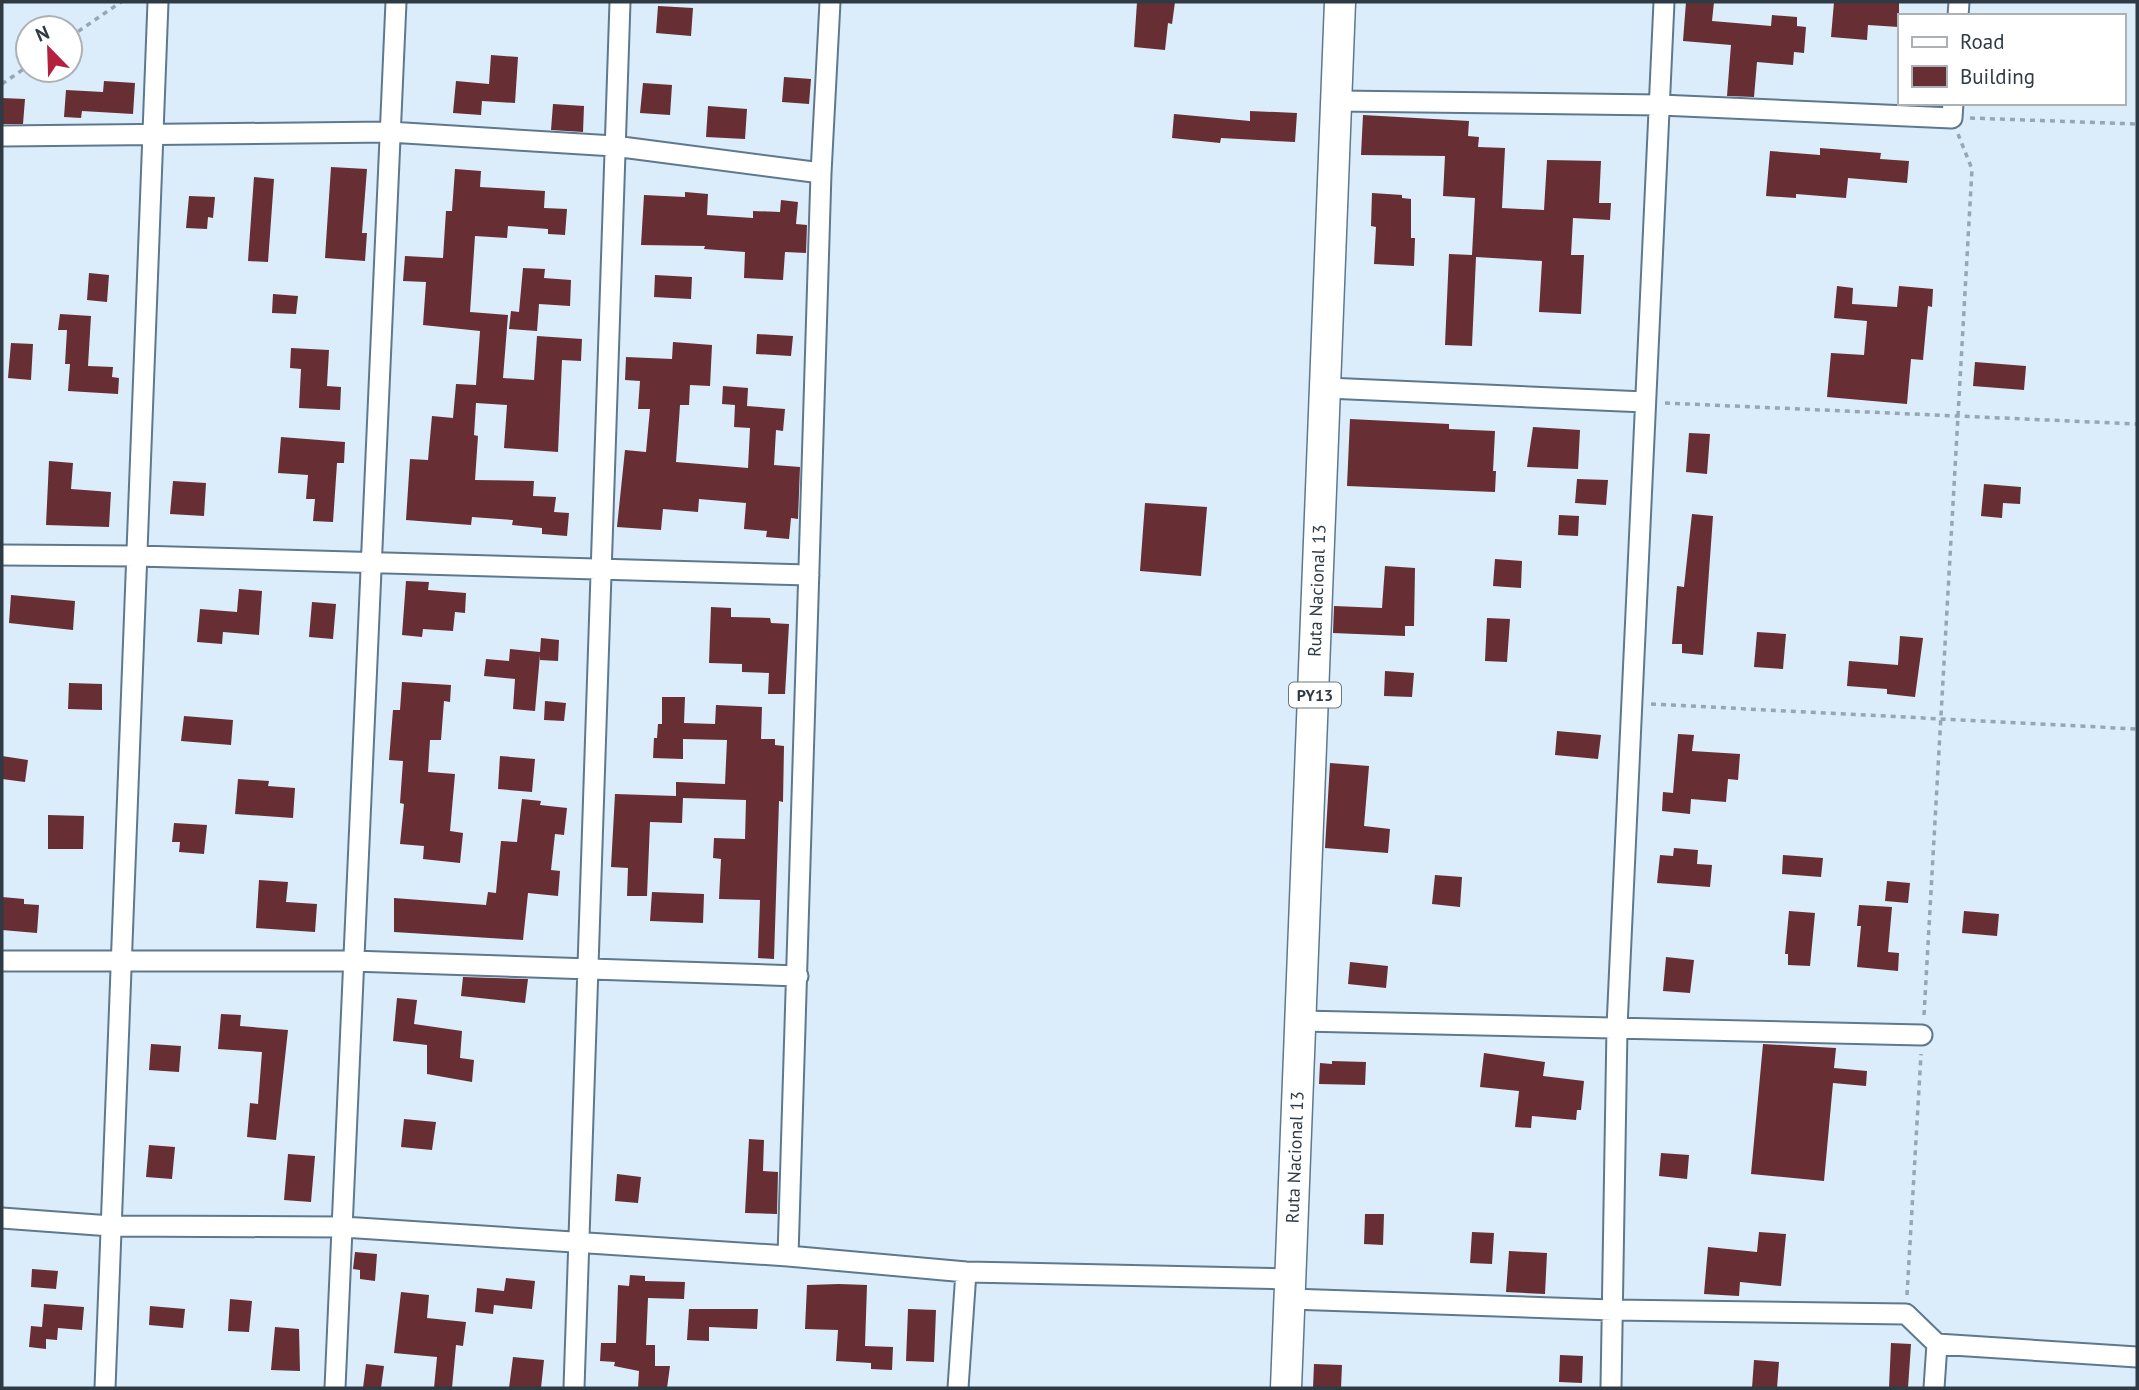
<svg xmlns="http://www.w3.org/2000/svg" width="2139" height="1390" viewBox="0 0 2139 1390" font-family="'PT Sans',sans-serif">
<style>
.building{fill:#672e33}
.lines{fill:none;stroke-linecap:round;stroke-linejoin:round}
.minor-casing{stroke:#5e788e;stroke-width:23}
.highway-casing{stroke:#5e788e;stroke-width:33}
.path{stroke:#97a6b2;stroke-width:3.5;stroke-dasharray:5 5;stroke-linecap:butt}
.minor{stroke:#fff;stroke-width:19}
.highway{stroke:#fff;stroke-width:30}
.labels{text-anchor:middle;stroke-width:7;stroke-linejoin:round;paint-order:stroke}
.shield{fill:#fff;stroke:#6d767c;stroke-width:2}
.shield-label{font-size:16px;font-weight:bold;fill:#2f3b44}
.street-label{font-size:18px;fill:#2f3b44;stroke:#fff}
</style>
<rect width="100%" height="100%" fill="#dbecfa"/>
<path class="building" d="M1137,2h38l-3,22 -4,-1 -3,27 -31,-3z
M1686,2h28l-2,19 59,5 1,-11 25,2v9l9,1 -2,26 -10,-1 -1,13 -36,-3 -3,35 -27,-1 4,-51 -48,-4z
M1834,2h65v25l-31,-2 -1,15 -36,-3z
M658,6l35,2 -2,28 -35,-3z
M491,55l27,2 -3,46 -33,-2 -1,14 -28,-2 3,-32 33,3z
M784,77l27,2 -2,25 -27,-2z
M104,81l31,2 -2,31 -51,-3 -1,7 -17,-1 2,-27 37,2z
M643,83l29,2 -2,30 -30,-2z
M2,98l23,1 -2,25h-21z
M553,104l31,2 -1,26 -32,-2z
M708,106l39,3 -2,30 -39,-2z
M1250,111l47,2 -2,29 -74,-4 -1,5 -48,-5 2,-24 76,7z
M1363,115l106,6 -1,15 11,1 -1,10 27,1 -3,60 42,2 3,-50 54,1 -2,42h12l-1,17 -37,-2 -2,37h13l-3,59 -42,-2 3,-51 -66,-4 -4,89 -27,-1 4,-91 23,1 3,-57 -32,-2 2,-40 -84,-1z
M1820,148l61,5 -1,6 29,2 -2,22 -59,-5 -2,20 -50,-4v4l-30,-2 4,-45 50,4z
M331,167l36,2 -5,64h5l-2,28 -40,-3z
M455,169l26,2 -1,16 65,4 -1,17 23,1 -2,26 -17,-1v-5l-40,-3 -1,12 -32,-2 -5,76 38,3 -5,63 31,2 3,-44 45,3 -1,22 -19,-1 -4,92 -54,-4 3,-43 -31,-2 -2,32 4,1 -3,44 59,1 -1,15 23,1 -2,15 15,1 -2,23 -25,-2v-6l-30,-3 1,-5 -41,-3 -1,8 -65,-5 4,-61 18,1 4,-44 21,2 3,-34 20,1 4,-54 -57,-6 3,-43 -23,-1 2,-25 38,2 3,-47h6z
M254,177l20,2 -6,83 -20,-1z
M685,192l23,2 -1,21 46,3v-7l27,1 1,-12 17,2 -2,22 11,1 -1,28 -21,-1 -2,28 -39,-2 1,-26 -41,-3 1,-3 -64,-1 3,-50 41,2z
M1372,193l30,2v3l9,1v39h4l-1,28 -40,-2 2,-37 -5,-1z
M189,196l26,1 -2,21 -5,-1 -1,12 -21,-1z
M523,268l22,1 -1,9 27,2 -1,26 -31,-2 -2,27 -28,-2 2,-18 8,1z
M89,273l20,2 -2,27 -20,-2z
M655,275l37,2 -1,22 -37,-2z
M1837,286l16,2 -1,16 45,3 2,-21 34,3 -1,18 -4,-1 -5,54 -12,-1 -4,45 -80,-7 4,-44 33,2 3,-34 -33,-3z
M273,294l25,2 -2,18 -24,-1z
M60,314l31,2 -3,50 25,1 -1,10 7,1 -1,16 -50,-3 2,-27h-5l2,-34h-9z
M757,334l36,2 -2,20 -35,-2z
M673,342l39,3 -2,41 -20,-1 -1,20h-9l-4,57 72,6 2,-40 -16,-1 1,-22 -13,-1 1,-18 25,2 -1,18 38,3 -2,22 -7,-1 -2,35 26,2 -2,52 -7,-1 -2,21 -23,-2 1,-6 -23,-2 2,-26 -47,-4 -1,13 -35,-3 -2,21 -44,-3 8,-77 21,2 4,-43h-12l2,-28 -15,-1 1,-23 46,2z
M11,343l22,1 -2,36 -23,-2z
M291,348l38,2 -2,36 14,1 -1,23 -41,-2 2,-39 -11,-1z
M1975,362l51,4 -2,24 -51,-4z
M1350,419l99,5v5l46,2 -2,40h3l-1,21 -148,-6z
M1533,427l47,3 -2,39 -51,-2z
M1689,433l21,1 -3,40 -21,-2z
M281,437l64,5 -1,21h-7l-4,59 -20,-1 2,-22h-9l2,-24 -30,-2z
M49,461l24,2 -2,26 40,3 -2,35 -63,-2z
M1577,479l31,1 -2,25 -31,-2z
M173,481l33,2 -2,33 -34,-2z
M1984,484l37,3 -1,17 -17,-1 -1,15 -21,-2z
M1145,503l62,4 -6,69 -61,-5z
M1692,514l21,2 -10,139 -21,-2v-9h-10l5,-58 7,1z
M1559,515l20,1 -1,20 -20,-1z
M1495,559l27,2 -1,27 -28,-2z
M1385,566l30,2 -1,58h-9v10l-72,-3 1,-27 48,2z
M406,581l23,1 -1,8 38,3 -1,20 -10,-1 -2,19 -30,-2 -1,8 -20,-2z
M239,589l23,2 -3,44 -36,-3 -1,12 -25,-2 3,-33 37,3z
M11,595l64,6 -2,29 -64,-7z
M312,602l24,2 -3,35 -24,-2z
M711,607l20,1v9l39,1 1,5 18,1 -4,70h-17l1,-21 -27,-1v-8l-33,-1z
M1487,618l23,1 -3,43 -22,-1z
M1757,632l29,2 -3,35 -29,-2z
M1900,636l23,2 -8,59 -28,-3v-5l-40,-3 2,-25 49,4z
M541,638l18,2 -1,21 -18,-1v-5l-5,56 -22,-2 2,-30 -31,-3 2,-17 23,2 1,-12 30,3z
M1385,671l29,2 -2,24 -28,-1z
M402,682l49,3 -1,17 -6,-1 -3,39h-11l-2,32 27,2 -5,57 13,2 -3,30 -37,-4 1,-13 -24,-2 4,-40 -4,-1 3,-42 -14,-1 4,-50h7z
M69,683l33,1v26l-34,-1z
M662,697h23l-1,26 31,1 1,-19 46,2 -1,32h14v6l9,1 -1,56 -4,-1 -5,158 -16,-1 2,-58 -41,-1 2,-40 -8,-1 1,-20 31,1 1,-39 -63,-2 -1,25 -32,-1 -3,74h-20l1,-28 -17,-1 4,-73 61,2v-14l49,2 2,-44 -44,-1v20l-30,-1 1,-20h3l1,-14h4z
M545,701l21,2 -2,18 -20,-1z
M184,716l49,4 -2,25 -50,-4z
M1557,731l44,4 -3,24 -43,-4z
M1678,734l16,1 -2,16 48,3 -2,26 -10,-1 -2,23 -35,-3 -1,15 -28,-3 1,-19 10,1z
M2,756l26,4 -3,22 -23,-3z
M500,756l35,3 -3,33 -34,-3z
M1330,763l39,3 -5,60 26,3 -2,24 -63,-5z
M238,779l31,2 -1,5 27,2 -2,30 -58,-4z
M522,799l19,2 -1,4 27,3 -3,27 -9,-1 -4,36 9,1 -2,25 -30,-3 -5,47 -129,-8v-34l92,7 2,-13 8,1 5,-52 16,1z
M48,815l36,1 -1,33h-35z
M174,823l33,2 -3,29 -25,-2 1,-10h-8z
M1674,848l24,2 -1,14 15,1 -2,22 -53,-4 3,-28 13,1z
M1783,855l40,3 -2,19 -39,-3z
M1435,875l27,2 -2,30 -28,-3z
M259,880l29,2 -2,20 31,2 -2,28 -59,-4z
M1887,881l23,2 -2,20 -23,-2z
M652,892l52,2 -1,29 -53,-2z
M2,897l22,2v5l15,1 -2,28 -35,-3z
M1859,905l33,2 -4,45 11,1 -1,18 -41,-4 4,-41h-4z
M1789,911l26,2 -5,53 -22,-1v-11h-3z
M1964,911l35,3 -2,22 -35,-3z
M1666,957l28,3 -4,33 -27,-2z
M1350,962l38,4 -2,22 -38,-4z
M463,977l65,2 -3,24 -64,-7z
M397,998l20,2 -3,24 48,7 -2,27 14,2 -2,22 -45,-8v-29l-34,-4z
M221,1014l20,1 -1,11 48,4 -12,110 -29,-3 3,-34 8,1 4,-52 -44,-3z
M151,1044l30,2 -2,26 -30,-2z
M1763,1044l73,4 -2,20 33,3 -1,15 -33,-3 -9,98 -73,-7z
M1484,1053l61,9 -2,14 41,5 -3,29h-4l-1,10 -44,-4 -1,12 -16,-1 4,-36 -39,-4z
M1332,1061l34,1 -1,23 -46,-1 1,-21 12,1z
M404,1119l32,3 -4,28 -31,-3z
M749,1139l15,1 -1,31 15,1 -1,42 -32,-1z
M149,1145l26,2 -3,32 -26,-2z
M1661,1153l28,2 -2,24 -28,-3z
M288,1154l27,2 -4,46 -27,-2z
M617,1174l24,3 -3,26 -23,-2z
M1365,1214h19l-1,31 -19,-1z
M1472,1232l22,1 -2,31 -22,-1z
M1759,1232l27,2 -5,52 -41,-4 -1,14 -35,-2 4,-47 49,5z
M1509,1251l38,2 -2,41 -39,-2z
M355,1252l22,2 -2,27 -15,-2v-9l-7,-1z
M32,1269l26,2 -2,18 -25,-2z
M630,1275l15,1v5l40,1 -1,17 -36,-1 -2,47h9v21h15l-3,22h-29l1,-17 -25,-5 1,-4 -15,-1 1,-18h15l2,-58 11,1z
M506,1278l29,3 -3,28 -38,-4 -1,9 -18,-2 2,-24 27,3z
M839,1284l28,1 -2,61 28,1 -1,23 -21,-1v-6l-35,-2 2,-31 -33,-1 2,-44z
M401,1292l28,3 -2,23 39,4 -3,24 -7,-1 -4,43h-18l3,-31 -43,-4z
M230,1299l22,2 -3,31 -21,-1z
M44,1304l40,3 -2,23 -24,-2 -1,12 -11,-1v10l-17,-2 2,-21 11,1z
M150,1306l35,3 -2,19 -34,-3z
M689,1309h69l-1,20 -48,-2v14l-22,-1z
M908,1309l28,1 -2,52 -28,-1z
M275,1327l24,2 1,42 -29,-1z
M1891,1343l20,1 -3,44h-19z
M1560,1355l23,1 -1,27 -23,-1z
M513,1357l31,3 -3,28h-32z
M1754,1360l25,2 -2,26h-25z
M366,1364l18,2 -3,22h-18z
M1314,1364l28,1 -1,23h-28z"/>
<g class="lines">
<defs>
<path id="minor" d="M830,2l-9,171 -33,1083 178,16 325,7
M1958,16l1,-14
M1336,101l324,4 292,13 1,-15
M2,136l387,-4 225,14 207,27
M1327,388l318,14
M2,555l135,1 672,19
M2,961h350l446,15
M1301,1021l621,14
M2,1218l109,8 232,1 445,29
M1290,1299l322,11 294,4 31,30 -3,44
M1937,1344l200,13
M105,1388l53,-1386
M335,1388l61,-1386
M574,1388l46,-1386
M958,1388l8,-116
M1611,1388l6,-361 47,-1025"/>
<g id="highway">
<path id="s1" d="M1286,1388l54,-1386"/>
</g>
</defs>
<use href="#minor" class="minor-casing"/>
<use href="#highway" class="highway-casing"/>
<path class="path" d="M70,37l51,-35
M2,84l26,-18
M1970,118l167,6
M1665,403l472,21
M1651,704l486,25
M1924,1015l48,-846 -14,-35
M1907,1295l14,-241"/>
<use href="#minor" class="minor"/>
<use href="#highway" class="highway"/>
</g>
<g class="labels">
<rect class="shield" x="1289" y="682.5" width="52" height="25" rx="5"/>
<g class="shield-label">
<text x="1315" y="701">PY13</text>
</g>
<g class="street-label">
<text dy="6" stroke="none"><textPath href="#s1" startOffset="798">Ruta Nacional 13</textPath></text>
<text dy="6" stroke="none"><textPath href="#s1" startOffset="231">Ruta Nacional 13</textPath></text>
</g>
</g>
<rect width="2139" height="1390" fill="none" stroke="#2f3b44" stroke-width="7"/>
<rect x="1898" y="14" width="228" height="91" fill="#ffffff" stroke="#acb1b4" stroke-width="2"/>
<rect x="1912" y="37" width="35" height="10" fill="#ffffff" stroke="#acb1b4" stroke-width="2"/>
<text x="1960" y="49" font-size="21" fill="#2f3b44">Road</text>
<rect x="1912" y="66" width="35" height="21" fill="#672e33" stroke="#acb1b4" stroke-width="2"/>
<text x="1960" y="84" font-size="21" fill="#2f3b44">Building</text>
<g transform="translate(49 49) rotate(337)"><circle r="33" fill="#ffffff" stroke="#acb1b4" stroke-width="2"/>
<path d="M0-5L12 26L0 18L-12 26Z" fill="#b3213f"/>
<text y="-10" font-size="19" font-weight="bold" text-anchor="middle" fill="#2f3b44">N</text>
</g>
</svg>
